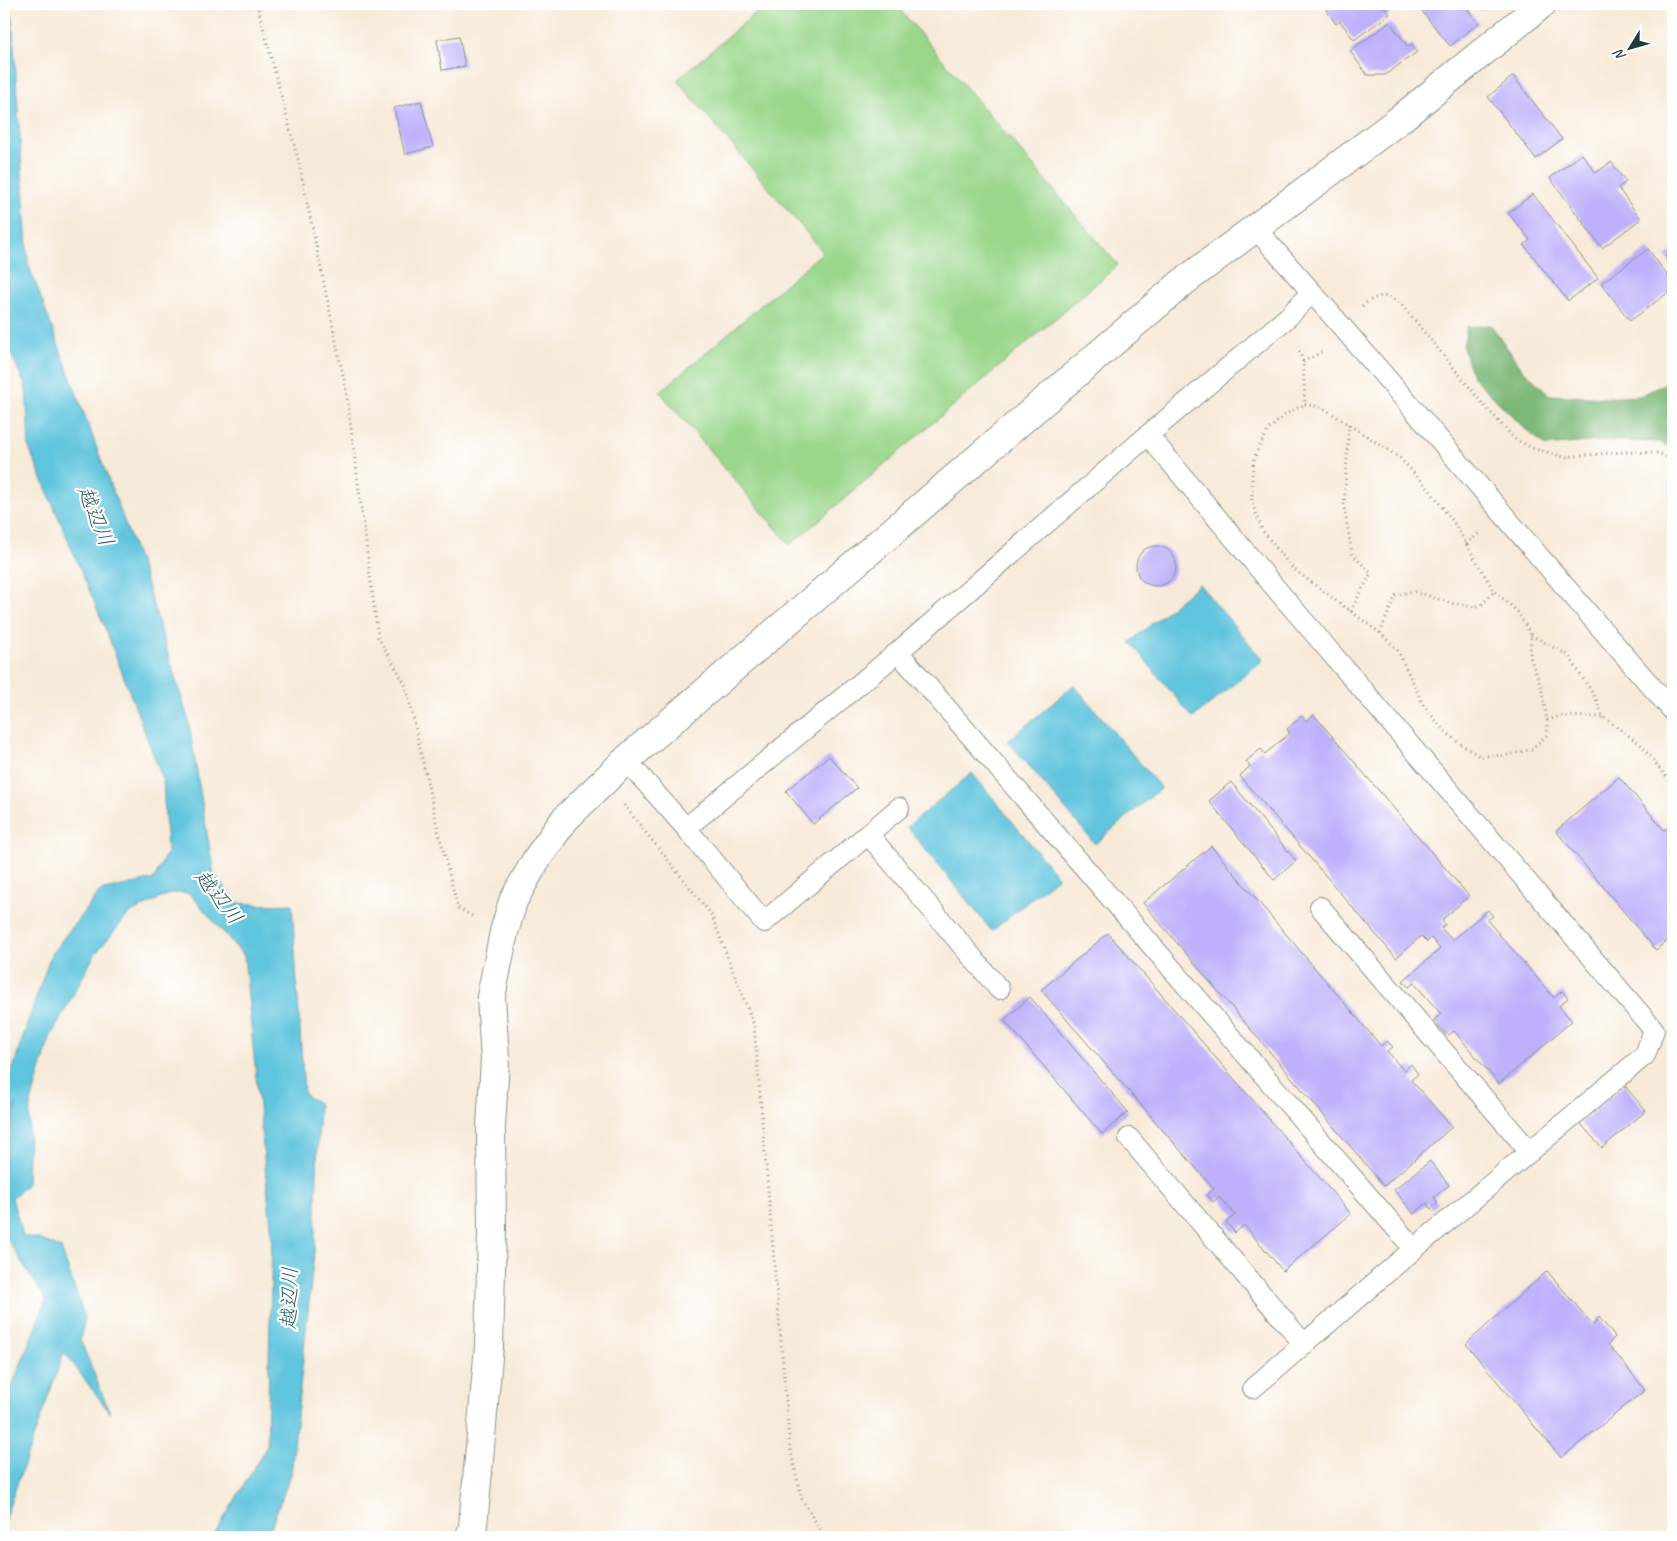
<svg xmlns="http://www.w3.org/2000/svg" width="1677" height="1541" viewBox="0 0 1677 1541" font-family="Caveat,'Klee One',sans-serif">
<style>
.green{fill:#9ad78b;stroke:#5c8a60}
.forest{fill:#7bb877;stroke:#4d7a56}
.water{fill:#60c5de;stroke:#408189}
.building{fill:#beb0fb}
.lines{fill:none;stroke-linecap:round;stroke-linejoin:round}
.lane-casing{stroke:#8b9486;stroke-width:22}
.street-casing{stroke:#8b9486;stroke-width:30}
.path{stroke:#8b9486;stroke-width:3;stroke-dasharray:1 4;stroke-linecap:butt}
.lane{stroke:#fff;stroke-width:20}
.street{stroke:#fff;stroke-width:28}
.labels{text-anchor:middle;stroke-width:4.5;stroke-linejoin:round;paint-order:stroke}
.water-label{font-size:21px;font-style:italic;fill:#2f5f5e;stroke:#fff}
</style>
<rect width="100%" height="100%" fill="#fff"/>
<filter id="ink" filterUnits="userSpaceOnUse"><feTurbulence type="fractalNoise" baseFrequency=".02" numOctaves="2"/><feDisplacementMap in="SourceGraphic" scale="10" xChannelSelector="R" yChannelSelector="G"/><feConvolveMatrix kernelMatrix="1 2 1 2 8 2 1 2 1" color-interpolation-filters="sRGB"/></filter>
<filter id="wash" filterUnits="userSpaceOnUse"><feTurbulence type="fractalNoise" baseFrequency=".0096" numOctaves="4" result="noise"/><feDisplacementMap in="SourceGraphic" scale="20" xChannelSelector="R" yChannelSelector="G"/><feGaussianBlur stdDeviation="1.12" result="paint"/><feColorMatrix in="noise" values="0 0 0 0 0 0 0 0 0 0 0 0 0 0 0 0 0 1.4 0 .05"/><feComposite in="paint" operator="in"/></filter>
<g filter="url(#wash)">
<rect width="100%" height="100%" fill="#f7ead8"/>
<path class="green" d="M766,4h129l223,261 -328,280 -130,-153 163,-140 -146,-172z"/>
<path class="forest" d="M1491,325l31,44 28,26 53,3 37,-2 28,-14 5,-5v72l-14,-7 -51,-2 -62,6 -22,-18 -52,-52 -9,-29 4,-20z"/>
<path class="water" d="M4,4h4l4,11 16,248 115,309 45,147 26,155 24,29 25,2 29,-1 12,190 15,10 -4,139 -24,231 -24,63h-54l54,-91 5,-209 -28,-281 -55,-63h-18l-42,21 -34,40 -45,84 -20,68 -3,78 -15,14 11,38 16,3 22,9 24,71 -5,20 30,74 -46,-61 -59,166 -1,11v-122l42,-107 -42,-66v-70l12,-60 -12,39v-50l47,-139 49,-63 54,-12 13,-27 -4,-72 -59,-155 -75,-177 -3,-61 -22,-48z
M1199,584l64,76 -70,58 -63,-76z
M1074,685l87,103 -66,56 -87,-103z
M972,773l86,104 -66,54 -85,-104z"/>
<g id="blocks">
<path class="building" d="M1334,4h48l8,10 -36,26 -14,-19 -4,3 -10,-14z
M1416,4h47l16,19 -29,23z
M1480,4h13l-8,6z
M1390,22l18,25 4,-3 5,8 -32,23h-18l-17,-24z
M459,36l6,30 -23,4 -5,-30z
M1513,76l49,63 -26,20 -48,-62z
M421,101l12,46 -28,7 -11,-46z
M1582,154l14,19 15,-11 15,20 -8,6 23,31 -39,29 -52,-70z
M1533,194l65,84 -30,23 -44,-56 6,-5 -22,-27z
M1648,249l25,34v6l-43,32 -29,-38z
M1673,250v17l-8,-11z
M1136 566a20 20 0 1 1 40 0a20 20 0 1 1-40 0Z
M1314,715l155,181 -27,24 3,5 -4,3 11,12 36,-30 5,6 -6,4 67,78 8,-7 6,7 -9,8 13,15 -73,63 -45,-53 -7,5 -13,-16 7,-6 -27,-31 -5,4 -6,-6 37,-32 -9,-11 -4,4 -6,-6 -25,22 -156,-182 10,-10 -4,-5 15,-12 4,5 25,-21 -3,-4 15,-13 4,5z
M829,756l28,32 -44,36 -27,-33z
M1619,777l45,53 7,-5 2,3v107l-17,15 -100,-119z
M1231,782l65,79 -22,19 -65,-79z
M1211,846l170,200 6,-5 6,6 -6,4 17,20 7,-7 7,10 -7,6 41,47 -68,59 -241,-283z
M1108,933l243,281 -68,57 -39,-46 -9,8 -9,-11 9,-7 -16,-18 -6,5 -6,-7 7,-6 -173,-199z
M1030,997l98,115 -26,22 -98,-114z
M1624,1085l22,26 -44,37 -22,-25z
M1430,1161l19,24 -15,12 4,6 -7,6 -4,-6 -13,11 -20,-24z
M1547,1271l46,54 6,-8 16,20 -7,7 37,46 -84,68 -95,-114z"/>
</g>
</g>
<g filter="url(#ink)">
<use href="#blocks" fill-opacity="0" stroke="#8b9486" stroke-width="1"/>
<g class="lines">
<defs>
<path id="lane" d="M1254,227c143,159 278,324 419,484
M1148,435l124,149 382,446 -9,25 -231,194 -161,139
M898,652l516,597
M626,760l60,68 78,94 135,-114
M686,828l212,-176 250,-217 140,-118 24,-25
M868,834l131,155
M1320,907l210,245
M1129,1138l175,206"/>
<path id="street" d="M470,1537l3,-11 16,-180 3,-115 -1,-104 4,-68 -4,-62 13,-65 9,-31 23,-41 29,-41 61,-59 556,-477 217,-163 143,-116"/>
</defs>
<use href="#lane" class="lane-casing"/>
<use href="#street" class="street-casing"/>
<path class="path" d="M257,4l42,159 47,227 32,247 28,49 32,144 20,78 16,9
M1362,306c17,-13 25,-13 41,0l80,98 32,35 17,9 32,9 59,-5 36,1 14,8
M1298,346l5,16 2,42
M1303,362l22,-12
M1305,404l18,4 76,49 30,32 25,34 40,68 23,20 14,24 -1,22 11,29 6,34v15l-15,14 -24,6 -29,1 -24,-16 -15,-14 -16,-20 -27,-57 -17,-16 -88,-65 -30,-38 -10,-27v-27l2,-18 14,-28 18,-16z
M1349,424l-5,82 8,48 19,19 -21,39
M1466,544l15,-12
M1380,633l15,-37 18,-5 38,12 24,4 7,-3 12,-13
M1531,635l37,20 27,42 8,20 37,27 33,41
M1547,720l13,-4 43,1
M624,805l87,109 43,111 36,423 12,51 19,32 6,6"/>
<use href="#lane" class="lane"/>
<use href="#street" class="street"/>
</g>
</g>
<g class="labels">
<g class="water-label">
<text transform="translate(96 516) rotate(68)" y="7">越辺川</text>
<text transform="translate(219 897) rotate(52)" y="7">越辺川</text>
<text transform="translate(289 1298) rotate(-88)" y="7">越辺川</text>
</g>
</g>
<rect width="1677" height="1541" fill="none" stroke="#fff" stroke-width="20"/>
<g transform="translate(1630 48) rotate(233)" stroke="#ffffff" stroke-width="4" paint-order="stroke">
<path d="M0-4L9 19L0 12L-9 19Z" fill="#1f3d34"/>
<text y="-8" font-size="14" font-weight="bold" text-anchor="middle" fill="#1f3d34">N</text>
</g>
</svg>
